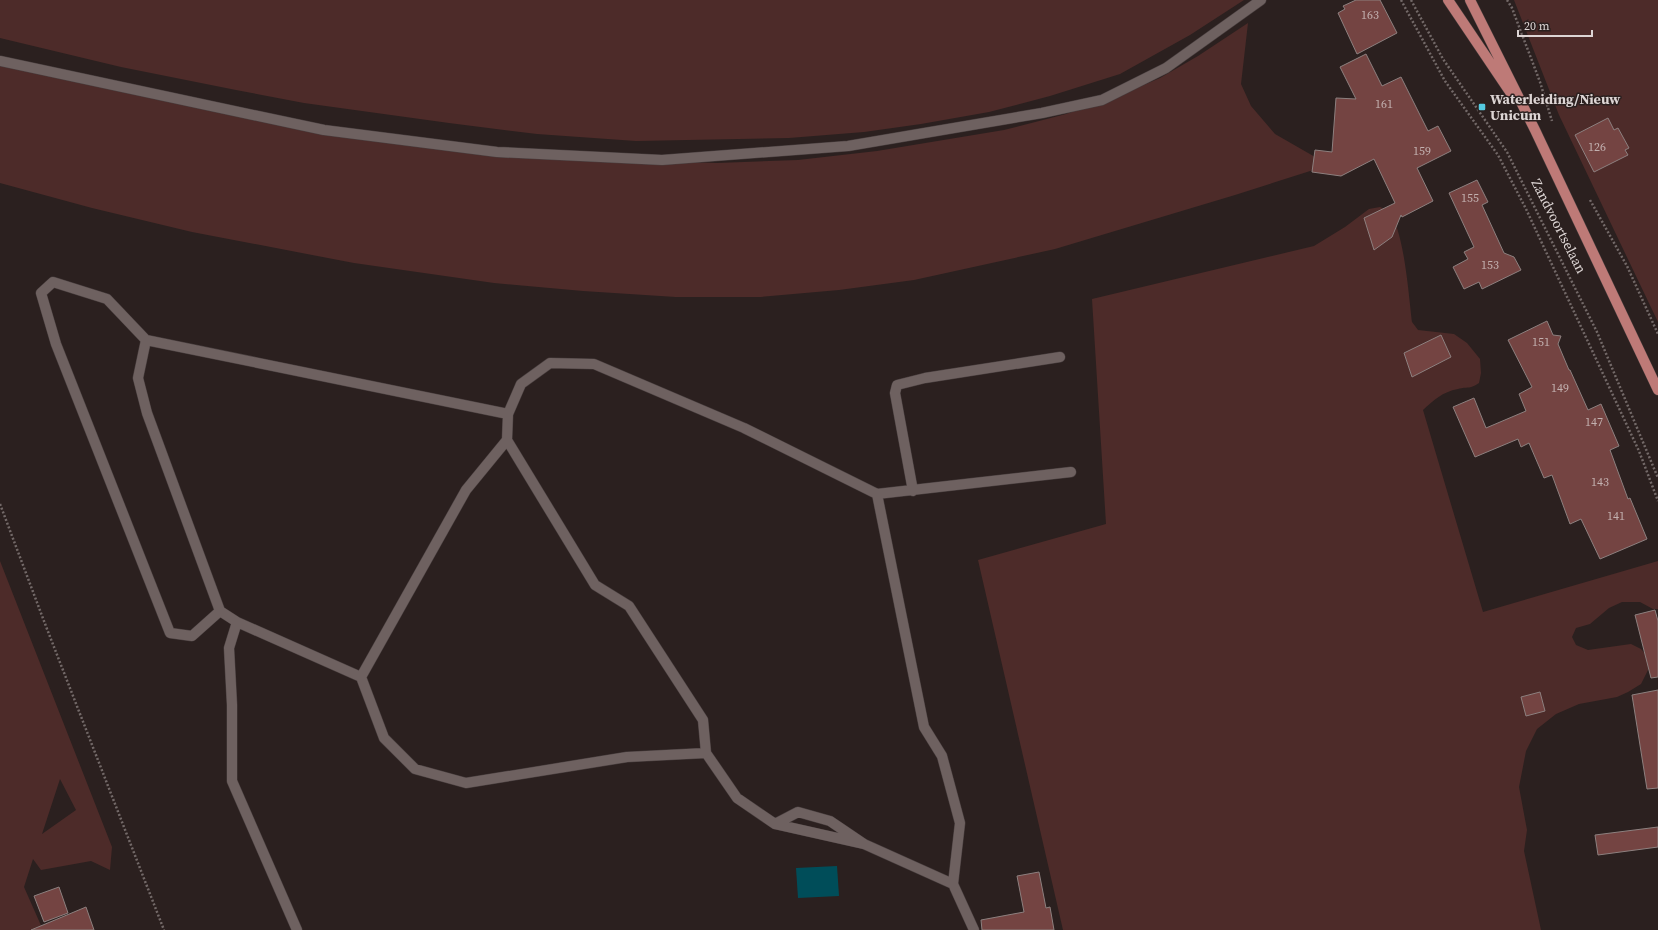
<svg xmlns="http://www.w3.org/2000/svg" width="1658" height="930" viewBox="0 0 1658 930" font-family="'Source Serif 4',serif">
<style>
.green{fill:#4d2b29;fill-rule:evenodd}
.water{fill:#004d59}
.building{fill:#744442;stroke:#8d807f}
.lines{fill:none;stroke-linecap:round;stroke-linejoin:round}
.minor-casing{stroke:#483e3e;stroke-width:11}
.major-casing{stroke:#483e3e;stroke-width:11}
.path{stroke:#736968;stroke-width:2.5;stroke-dasharray:2 2;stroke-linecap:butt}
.minor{stroke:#6e6160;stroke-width:10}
.major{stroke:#be7a77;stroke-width:10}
.poi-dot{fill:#55cae0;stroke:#2b201f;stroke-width:1.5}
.labels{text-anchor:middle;stroke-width:3;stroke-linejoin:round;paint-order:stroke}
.number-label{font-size:12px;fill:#c3b1b0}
.poi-label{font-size:14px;font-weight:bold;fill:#ddd5d4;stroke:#2b201f;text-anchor:start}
.street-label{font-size:14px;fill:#ddd5d4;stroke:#2b201f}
</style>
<rect width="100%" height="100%" fill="#2b201f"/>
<path class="green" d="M0,0h1244l-54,35 -70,39 -70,22 -61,16 -68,12 -57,8 -75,6 -153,3 -99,-7 -88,-11 -145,-20 -68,-13 -115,-23 -121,-29z
M1514,0h144v322l-99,-207z
M1248,23l-7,61 10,22 24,28 54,31 -94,30 -180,54 -141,31 -75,10 -79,7h-84l-93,-6 -89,-8 -140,-20 -162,-31 -100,-24 -92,-25v-122l339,72 257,26 121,4 81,-3 79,-9 127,-21 62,-16 59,-21 35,-15 38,-22z
M1380,207c2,1 6,2 8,4 16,15 21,88 24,111l6,8 36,4 13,9 13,16 1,14 -2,10c-11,7 -11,3 -21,6 -16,3 -24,11 -35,21l60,202 175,-51v48h-5l-13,-7h-18l-13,6 -19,16 -14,4 -4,9 4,8 12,5 43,-6 10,5 7,8v13l-7,14 -13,8 -11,5 -38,7 -23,10 -19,15 -11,22 -7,36 8,43 -3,21 17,79h-478l-85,-370 128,-36 -14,-225 222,-53 31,-19 24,-18z
M0,561l112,286 -2,23 -19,-9 -50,9 -8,-11 -9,28 19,43h-43zM60,779l16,31 -34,24z"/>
<path class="water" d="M837,866l2,30 -41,2 -2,-30z"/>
<path class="building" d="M1356,0h24l17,33 -40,21 -19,-41 7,-4 -2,-3z
M1366,54l16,32 19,-9 27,54 10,-5 13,25 -34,17 16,33 -31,16 -1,-2 -9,22 -18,13 -10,-32 31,-15 -21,-44 -33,17 -29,-4 3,-22 17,2 4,-54 20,1 -16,-32z
M1608,118l6,12 4,-2 11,20 -4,2 3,5 -34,17 -19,-37z
M1477,180l11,22 -6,3 22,48 10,4 7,13 -39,19 -3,-7 -15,7 -11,-22 15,-8 -4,-7 10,-5 -25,-54z
M1547,321l6,14 8,1 -3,8 11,26h1l18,40 13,-6 18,42 -9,4 18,49 2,-1 17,41 -47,20 -19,-40 -11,5 -18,-49 -8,3 -15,-35 -8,4 -3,-8 -43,18 -22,-50 21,-9 12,30 40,-17 -7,-17 13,-7 -24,-47z
M1441,335l10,22 -39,20 -8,-24z
M1655,610l3,11v56l-7,1 -16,-63z
M1658,690v98l-11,1 -15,-94z
M1540,692l5,19 -19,5 -5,-19z
M1658,827v20l-60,8 -3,-20z
M1039,872l7,36 4,-1 4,23h-72l-1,-10 43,-8 -7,-36z
M59,887l9,26 -24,9 -10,-26z
M86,907l8,23h-63z"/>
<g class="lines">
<defs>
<path id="minor" d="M0,61l324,69 173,22 165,8 186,-14 194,-33 60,-13 64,-32 95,-68
M146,340l-8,38 9,35 73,198 17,11 124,55 23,61 31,31 51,14 161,-26 79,-4
M507,440l88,145 34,21 74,114 3,33 31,45 38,26 89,20
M913,491l-18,-98 2,-8 28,-7 135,-21
M877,494l47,233 18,29 18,67 -7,61 21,46
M220,611l-28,25 -22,-3 -114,-289 -15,-51 12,-11 54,17 39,41 362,74
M237,622l-8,26 3,57v76l65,149
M361,677l105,-187 41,-50 1,-26 13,-30 29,-21 44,1 150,64 133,66 194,-22
M775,824l23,-12 32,9 34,23 89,40"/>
<path id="major" d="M1448,0l64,95
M1470,0l65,130 123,260"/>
</defs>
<use href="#minor" class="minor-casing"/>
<use href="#major" class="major-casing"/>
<path class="path" d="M1401,0l44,81 53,74 28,54 113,242 19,50
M1411,0l32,59 64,93 90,180 61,146
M1507,0l5,8 28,74 12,39
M1590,200l37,66 31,68
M0,504l47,125 117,301"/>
<use href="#minor" class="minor"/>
<use href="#major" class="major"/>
</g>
<rect class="poi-dot" x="1478" y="103" width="8" height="8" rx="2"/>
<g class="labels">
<g class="number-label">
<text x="1370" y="19">163</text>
<text x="1384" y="108">161</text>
<text x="1597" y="151">126</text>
<text x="1422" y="155">159</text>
<text x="1470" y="202">155</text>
<text x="1490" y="269">153</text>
<text x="1541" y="346">151</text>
<text x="1560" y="392">149</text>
<text x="1594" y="426">147</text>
<text x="1600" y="486">143</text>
<text x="1616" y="520">141</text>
</g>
<g class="poi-label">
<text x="1490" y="104">Waterleiding/Nieuw<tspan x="1490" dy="16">Unicum</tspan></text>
</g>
<g class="street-label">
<text transform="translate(1559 226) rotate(63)" y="5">Zandvoortselaan</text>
</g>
</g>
<path d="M1518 30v6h74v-6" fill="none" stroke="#ddd5d4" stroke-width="2"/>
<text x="1524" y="30" font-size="12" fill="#ddd5d4" stroke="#2b201f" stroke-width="3" paint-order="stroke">20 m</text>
</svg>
